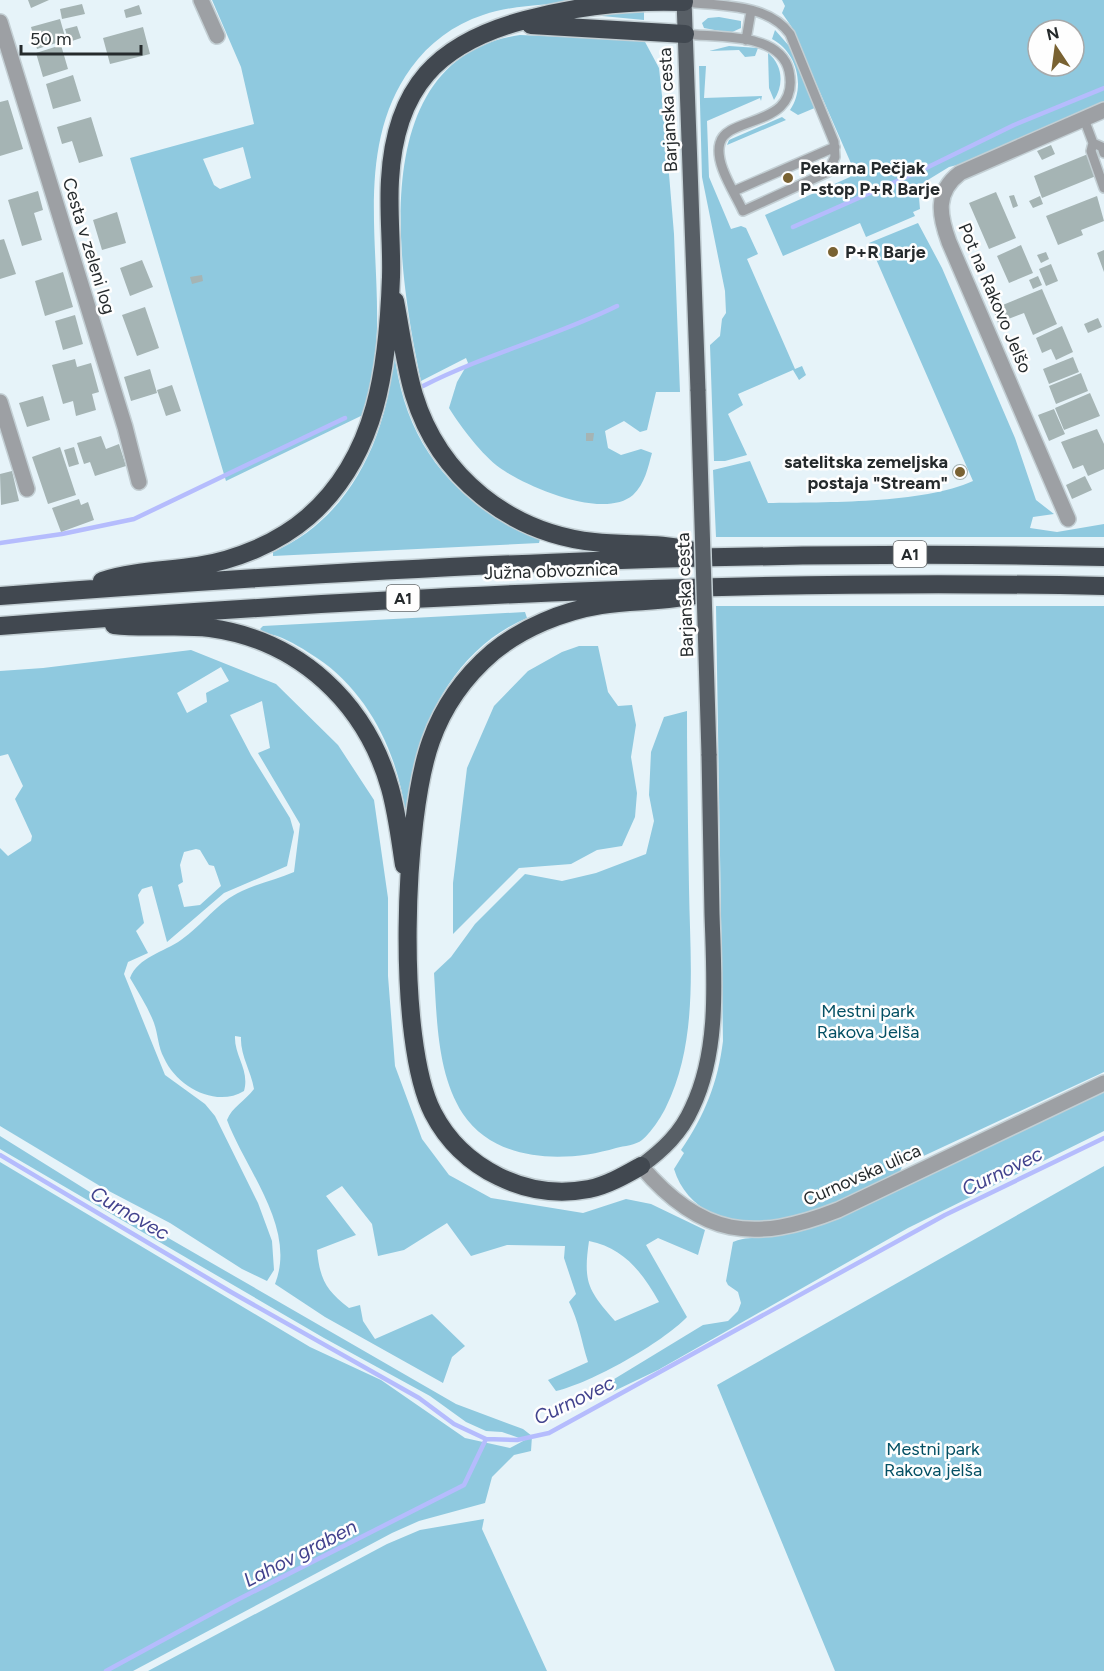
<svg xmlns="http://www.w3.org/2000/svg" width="1104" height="1671" viewBox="0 0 1104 1671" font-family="Figtree,sans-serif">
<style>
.green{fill:#8fc9df;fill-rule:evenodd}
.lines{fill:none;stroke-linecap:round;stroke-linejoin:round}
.stream{stroke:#b5bcfd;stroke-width:4.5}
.building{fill:#a5b4b4}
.lane-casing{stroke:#c3cfd4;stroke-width:12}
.street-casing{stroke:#c3cfd4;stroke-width:18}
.primary-casing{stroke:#c3cfd4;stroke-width:18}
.highway-casing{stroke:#c3cfd4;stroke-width:21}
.lane{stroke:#9da0a4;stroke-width:9}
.street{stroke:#9da0a4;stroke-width:15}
.primary{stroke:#585f66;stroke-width:15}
.highway{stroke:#414850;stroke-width:18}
.primary-bridge-casing{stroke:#c3cfd4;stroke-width:18;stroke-linecap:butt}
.primary-bridge{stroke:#585f66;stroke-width:15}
.poi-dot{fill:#796232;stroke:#fefefe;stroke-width:2}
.labels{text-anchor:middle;stroke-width:5;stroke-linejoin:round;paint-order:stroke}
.shield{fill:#fefefe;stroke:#666a6b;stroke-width:1.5}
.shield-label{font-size:16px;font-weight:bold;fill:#252a2c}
.street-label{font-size:18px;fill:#252a2c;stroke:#fefefe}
.poi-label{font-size:18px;font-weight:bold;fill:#252a2c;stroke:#fefefe;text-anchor:start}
.park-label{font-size:18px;fill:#045064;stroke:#fefefe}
.water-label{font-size:20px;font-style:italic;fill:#42438e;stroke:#fefefe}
</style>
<rect width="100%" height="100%" fill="#e6f3f9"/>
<path class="green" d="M212,0h369c-33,6 -66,4 -98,15 -30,10 -54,28 -72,53 -55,76 -32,173 -34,260 -1,29 -5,57 -12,86l-139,67 -96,-323 124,-34 -13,-57zM243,147l8,31 -31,11 -6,-4 -11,-26z
M782,0h322v102l-143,62 -12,3 -31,19 2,23 -7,3 2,4 -49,21 -6,-14 -77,33 -18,-41 85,-38 3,-9 -62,-142 -9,-13 3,-7zM1038,30h36v36h-36z
M644,9v11l-42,-4v-3z
M719,17l22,4v7l-11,5 -26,-5 -2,-5 6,-5z
M775,30l15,17 27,60 -19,8 -8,-5c16,-23 7,-58 -18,-71z
M520,35l124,5 15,28 5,46 10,120 6,158h-24l-9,38 -7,2 -16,-11 -19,10 3,17 13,7 20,-6 11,4c-4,14 -7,31 -19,42 -29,25 -106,-8 -133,-27 -17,-12 -40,-42 -51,-60l8,-26 11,-19 -2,-5 -45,23c-23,-109 -58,-323 99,-346z
M729,46l29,2 -3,8 -10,1 -6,-7 -30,1z
M768,53c15,12 16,32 6,47l-5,-12z
M699,66h7l-2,32 58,-2 -1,5 -1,-3 -53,23 2,56 22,52 10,-3 5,2 12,26 -11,5 48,110 7,-3 4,9 -7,5 -6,-10 -55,24 5,11 -15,9 19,41 -22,6h-11l-4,-116 10,-9 2,-17 4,-6 -1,-22 -23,-114z
M782,117l4,3 -59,25 2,-5z
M918,223l24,45 73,170 21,62 18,14 -21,3 -3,11 27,4 47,-8v13h-388l-3,-67 37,-9 18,42c57,-1 155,1 205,-22l-104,-238z
M394,350c10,94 60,154 146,189l-1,4 -266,13v-4c80,-35 116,-120 121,-202z
M716,606h388v466l-202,94 -2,7c-56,26 -126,69 -188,40 -18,-8 -32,-24 -38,-44l10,-16 -3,-3c24,-35 37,-68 42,-109z
M525,612l2,6c-79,33 -116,121 -121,201 -6,-61 -36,-126 -89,-161 -12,-8 -26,-17 -40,-22 -6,-2 -12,-2 -17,-7l3,-3z
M579,646h19l10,46 10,14 14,-1 4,20 -5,32 6,36 -2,24 -13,29 -25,4 -26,14 -52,4 -66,66v-51l14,-115 27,-62 34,-35 34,-19z
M191,650l85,34 62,61 36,55 14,98v78l7,90 27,73 27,36 42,23 92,15 43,-14 25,5 54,26 -7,25 -40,-17 -12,7 41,72c-25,26 -96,66 -131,74l-8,-11 40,-18c-7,-22 -9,-40 -19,-60l7,-8 -12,-36 1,-12 -58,-1 -36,11 -24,-33 -43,27 -26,6 -6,-32 -30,-38 -16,10 30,39 -39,15c3,30 9,40 32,58l11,-3 3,16 12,18 57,-25 33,32 -13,11 -9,26 -118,-66 -50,-33c22,-56 -29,-113 -48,-164 5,-13 18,-19 27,-31 -3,-18 -14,-34 -13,-52l-6,-1c-1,20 15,34 9,55 -28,17 -67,-4 -80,-33 -6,-11 -6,-24 -10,-35 -6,-16 -16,-31 -24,-45 8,-21 34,-26 51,-38 22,-15 36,-38 61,-49 17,-8 36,-12 52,-19l6,-48 -42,-71 12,-5 -8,-47 -32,14 21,40 39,63 4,14 -7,34 -63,27 -57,49 -15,-56 -10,3 -4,6 6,28 -8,8 12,22 -20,9 -4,12 41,101 40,29 10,12 43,87 14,38 2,29 -7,11 -25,-12 -72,-46 -65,-34 -105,-63v-278l8,8 23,-15 1,-5 -17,-37 8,-13 -15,-32 -8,2v-85l43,-3zM221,667l8,14 -23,12 1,9 -20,11 -10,-20zM196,849l4,1 9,15 5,1 7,20 -21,19 -16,2 -6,-22 5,-3 -3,-17 4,-13zM589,1241c35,7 53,31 70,61l-44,19c-27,-31 -32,-38 -26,-80z
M687,711c0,59 1,118 2,177 1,72 10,152 -23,219 -4,9 -16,27 -24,33 -6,5 -18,6 -26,8 -50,15 -120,15 -153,-34 -26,-40 -26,-94 -29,-141l17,-16 24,-33 50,-50 37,7 34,-8 50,-19 8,-33 -5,-26 2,-43 13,-35z
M1104,1092v39l-196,97 -250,142 -48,23 -4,-9 97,-59 25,-4 10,-10 3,-8 -3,-11 -10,-7 -2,-4 7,-39c14,-6 18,-3 32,-5 23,-3 47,-11 69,-18z
M0,1136l106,66 350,202 67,25 9,7 -1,15 -17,4 -22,22 -7,26 -66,18 -27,12 -259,138h-133v-509l310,185 71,33 84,58 45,10 15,-8 -23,-8 -16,-1 -20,-9 -36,-26 -106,-58 -324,-189z
M1104,1166v505h-269l-118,-286z
M484,1519l-2,10 65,142h-399l239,-127 33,-14z"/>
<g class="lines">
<path class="stream" d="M793,227l129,-57 92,-45 90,-37
M423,386c63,-32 131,-49 194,-80
M0,543l62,-9 72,-15 211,-101
M0,1155l231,137 188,106 35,26 32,15 31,1 32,-7 396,-218 159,-77
M106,1671l127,-69 231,-117 22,-46"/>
</g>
<path class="building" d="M28,0h21l-18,8z
M82,4l3,10 -23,5 -2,-10z
M139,5l3,9 -16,4 -2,-8z
M60,19l6,21 -29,9 -6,-22z
M77,26l4,12 -12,4 -4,-13z
M143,27l7,27 -40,10 -7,-26z
M61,45l7,24 -25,8 -7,-24z
M73,75l8,26 -28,8 -7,-25z
M8,100l15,49 -23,7v-54z
M91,117l12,39 -24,7 -7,-22 -10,3 -5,-17z
M1051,145l4,9 -13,6 -5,-9z
M1088,154l8,22 -54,22 -8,-22z
M38,191l5,19 -9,3 8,27 -20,6 -14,-46z
M996,192l20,46 -27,11 -20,-46z
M1014,195l4,11 -5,2 -4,-12z
M1040,196l3,8 -10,4 -4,-7z
M1097,196l7,25 -23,9 2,5 -25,10 -12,-29z
M117,212l9,31 -24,7 -9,-30z
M4,239l12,35 -16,5v-39z
M1021,245l12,28 -24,10 -12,-27z
M1104,250v22l-7,-19z
M1046,252l3,7 -8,4 -4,-8z
M142,260l11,27 -23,9 -10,-28z
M1051,264l7,17 -12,5 -7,-17z
M63,272l10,35 -28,9 -10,-35z
M202,275l1,6 -11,3 -2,-7z
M1038,276l4,9 -9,4 -4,-9z
M1042,289l15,35 -24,11 -9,-22 -26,10 -5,-14z
M145,307l14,41 -22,8 -15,-41z
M75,315l8,29 -20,6 -8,-29z
M1098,318l4,9 -14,6 -4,-9z
M1062,326l11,26 -17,8 -5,-11 -9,4 -6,-15z
M1073,357l6,15 -30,12 -6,-15z
M75,359l2,8 14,-4 8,29 -7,2 4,16 -20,6 -3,-15 -10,3 -11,-39z
M150,369l7,24 -26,8 -7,-24z
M1081,373l7,18 -32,13 -7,-18z
M172,385l9,26 -15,5 -9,-26z
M1090,393l10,23 -36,14 -9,-22z
M43,396l7,24 -23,7 -8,-24z
M1054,409l11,25 -16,7 -11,-26z
M1097,429l7,15v25l-16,7 -5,-11 -10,4 -12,-27z
M586,433h8l-1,8h-7z
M101,436l5,13 13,-5 7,22 -31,10 -5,-14 -6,2 -7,-21z
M60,447l16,48 -28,9 -16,-47z
M74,447l5,17 -10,3 -5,-17z
M952 472a8 8 0 1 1 16 0a8 8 0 1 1-16 0Z
M12,471l7,30 -18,4 -1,-31z
M1085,476l7,14 -20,9 -6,-14z
M79,499l2,6 7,-3 6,18 -33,12 -9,-24z"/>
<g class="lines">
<defs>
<path id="lane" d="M684,2c34,4 84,1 106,32l44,108 1,15 -7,15 -85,39c-8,-18 -29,-48 -23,-68 7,-28 81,-15 69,-72 -9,-39 -71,-33 -104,-37
M746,40l5,-29
M1084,119l9,24 -2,8 13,37
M1093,143l9,4 2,6
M734,191l101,-44"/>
<path id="street" d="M201,0l16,36
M0,22l125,405 14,55
M0,402l27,87
M1068,519l-119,-277c-10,-27 -14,-50 11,-69l144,-63
M641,1166c60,71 113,77 197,44l266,-127"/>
<path id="primary" d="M684,0l14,391
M641,1166c22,-16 40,-33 51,-58 28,-58 22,-131 20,-194 -1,-53 -2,-106 -3,-160"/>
<path id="highway" d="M531,25l154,9
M395,301c6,31 10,64 19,94 25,82 96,138 180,147 35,4 65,0 100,9
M102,581c32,-10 63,-10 96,-15 38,-6 80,-23 110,-49 70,-61 80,-152 83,-240 1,-32 -3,-65 -1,-97 5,-93 48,-137 135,-160 52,-14 105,-20 159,-18
M0,596c368,-28 735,-48 1104,-39
M114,625c32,4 64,-1 96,3 89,12 156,75 180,160 7,25 10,51 14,77
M0,626c368,-28 735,-48 1104,-40
M641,1166c-16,9 -33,19 -52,23 -62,12 -127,-20 -156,-76 -37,-72 -30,-295 -2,-372 12,-34 34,-65 62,-89 29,-24 70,-41 108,-47 34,-5 66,-3 99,-11"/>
</defs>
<use href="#lane" class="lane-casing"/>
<use href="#street" class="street-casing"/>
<use href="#primary" class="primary-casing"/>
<use href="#highway" class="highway-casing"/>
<use href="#lane" class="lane"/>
<use href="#street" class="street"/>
<use href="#primary" class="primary"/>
<use href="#highway" class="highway"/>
<defs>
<path id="primary-bridge" d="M698,391l11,363"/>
</defs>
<use href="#primary-bridge" class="primary-bridge-casing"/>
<use href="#primary-bridge" class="primary-bridge"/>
</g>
<g class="poi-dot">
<circle cx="788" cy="178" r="6"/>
<circle cx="833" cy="252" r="6"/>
<circle cx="960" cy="472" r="6"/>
</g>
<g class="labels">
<g class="shield">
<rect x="893.5" y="541" width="33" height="26" rx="4.5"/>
<rect x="386.5" y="585" width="33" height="26" rx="4.5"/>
</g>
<g class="shield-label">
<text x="910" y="560">A1</text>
<text x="403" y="604">A1</text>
</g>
<g class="street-label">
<text transform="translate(668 110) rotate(-93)" y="6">Barjanska cesta</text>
<text transform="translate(89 246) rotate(73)" y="6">Cesta v zeleni log</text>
<text transform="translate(995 298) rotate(67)" y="6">Pot na Rakovo Jelšo</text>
<text transform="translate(551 571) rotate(-2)" y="6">Južna obvoznica</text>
<text transform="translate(685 595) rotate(-92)" y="6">Barjanska cesta</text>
<text transform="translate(862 1175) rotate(-24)" y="6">Curnovska ulica</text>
</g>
<g class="poi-label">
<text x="800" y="174">Pekarna Pečjak<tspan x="800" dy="21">P-stop P+R Barje</tspan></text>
<text x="845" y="258">P+R Barje</text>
<text x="948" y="468" text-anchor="end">satelitska zemeljska<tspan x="948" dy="21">postaja "Stream"</tspan></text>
</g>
<g class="park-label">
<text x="868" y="1017">Mestni park<tspan x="868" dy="21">Rakova Jelša</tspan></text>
<text x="933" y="1455">Mestni park<tspan x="933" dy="21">Rakova jelša</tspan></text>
</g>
<g class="water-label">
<text transform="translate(1002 1171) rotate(-26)" y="7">Curnovec</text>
<text transform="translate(130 1213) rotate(30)" y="7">Curnovec</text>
<text transform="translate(574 1400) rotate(-26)" y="7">Curnovec</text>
<text transform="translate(300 1553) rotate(-27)" y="7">Lahov graben</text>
</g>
</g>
<g transform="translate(1056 48) rotate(347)"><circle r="28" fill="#fefefe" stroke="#a7a9aa" stroke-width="1.5"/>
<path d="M0-4.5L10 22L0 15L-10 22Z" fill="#796232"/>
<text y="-9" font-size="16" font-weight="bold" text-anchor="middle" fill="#252a2c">N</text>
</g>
<path d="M21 45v9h120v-9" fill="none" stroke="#252a2c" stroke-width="3"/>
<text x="30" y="45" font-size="18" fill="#252a2c" stroke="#fefefe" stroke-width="4.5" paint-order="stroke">50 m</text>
</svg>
